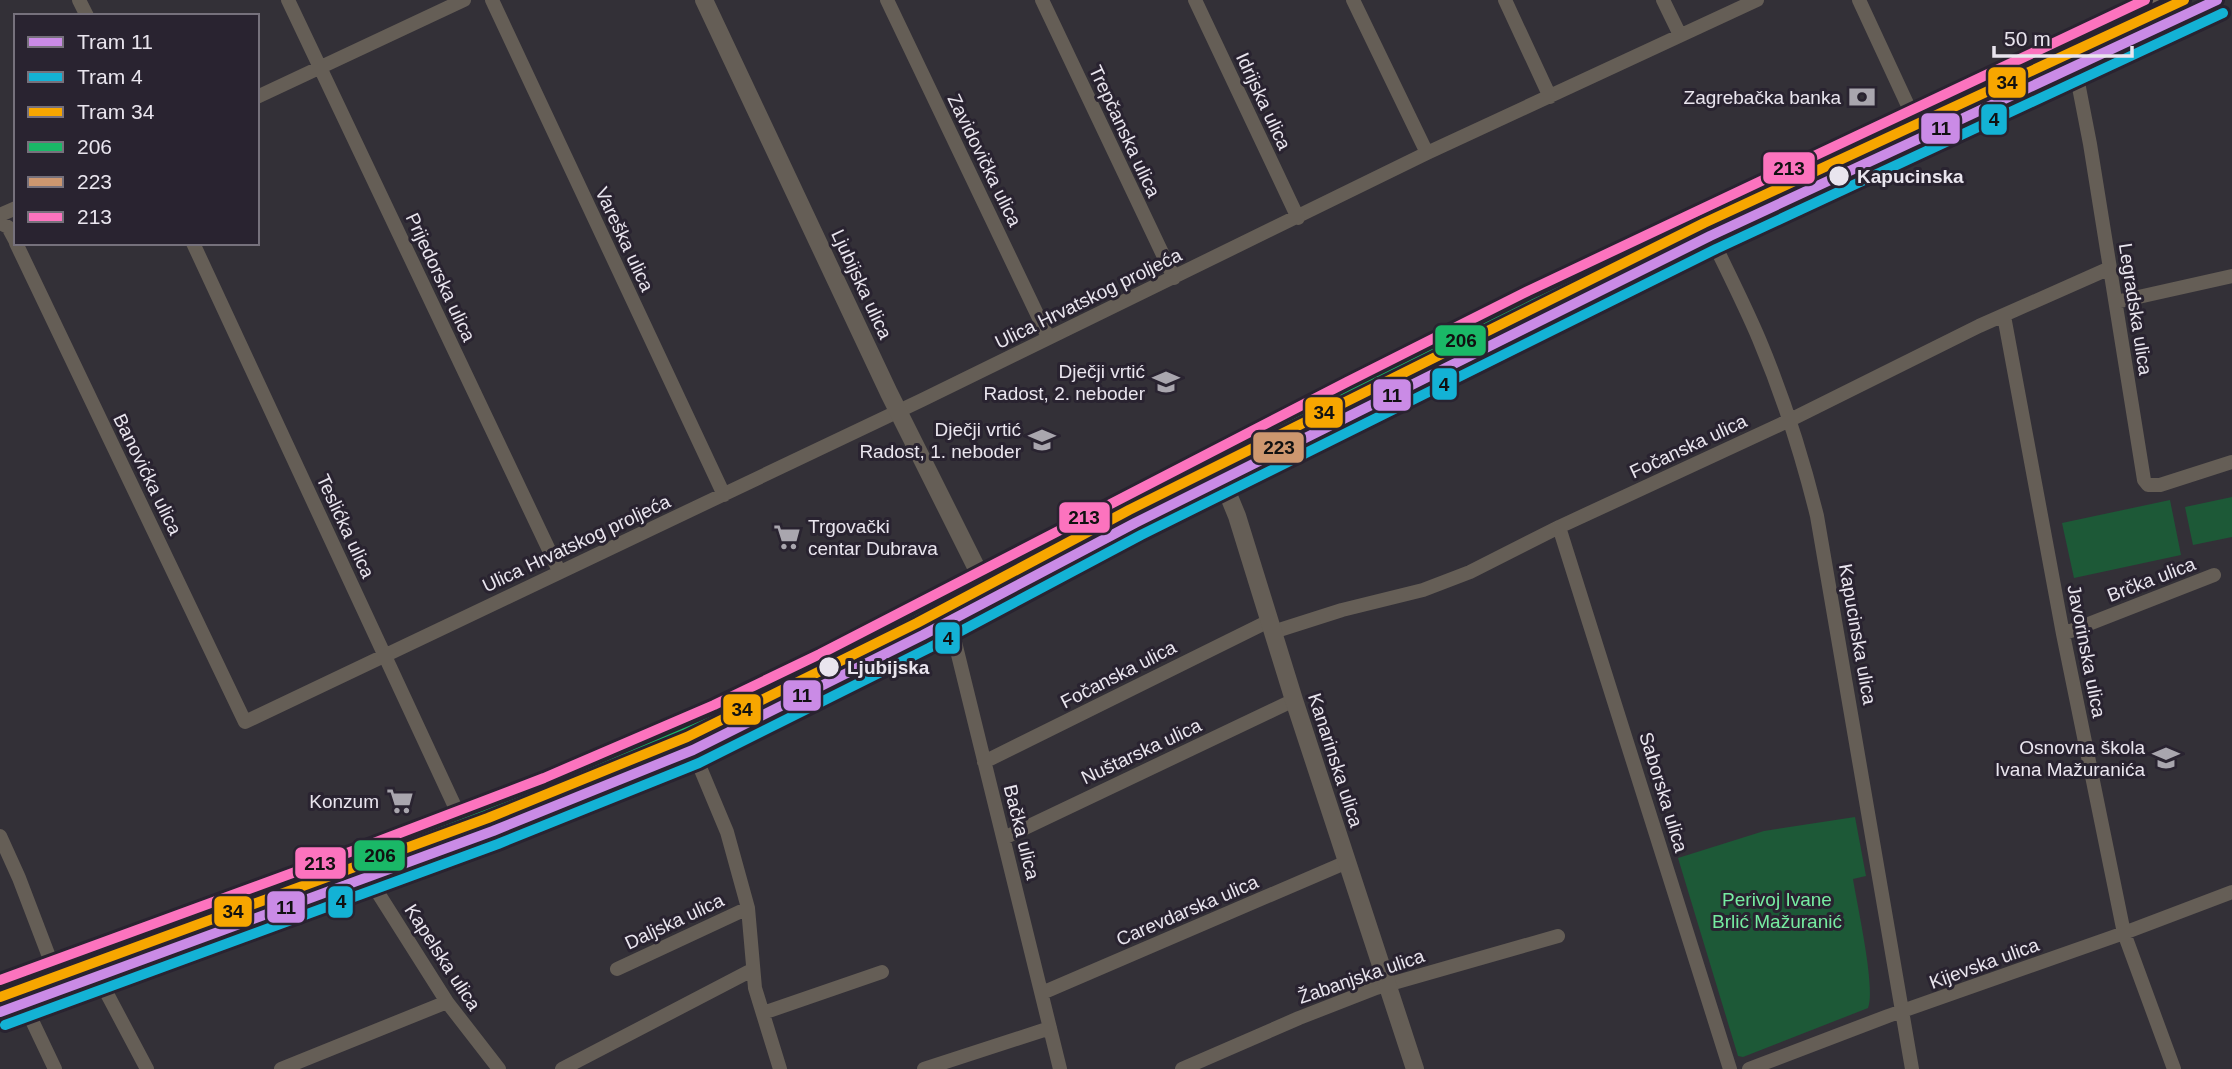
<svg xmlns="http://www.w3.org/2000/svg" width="2232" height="1069" viewBox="0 0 2232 1069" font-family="Helvetica,sans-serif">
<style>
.green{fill:#1d5937}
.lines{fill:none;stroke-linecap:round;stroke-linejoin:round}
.minor{stroke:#655e56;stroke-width:14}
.tertiary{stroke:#655e56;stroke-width:18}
.secondary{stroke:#71675c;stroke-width:21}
.bus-1-casing{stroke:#292330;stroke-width:16}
.bus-2-casing{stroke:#292330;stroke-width:16}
.bus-3-casing{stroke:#292330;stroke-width:16}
.bus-1{stroke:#1ab867;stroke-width:10}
.bus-2{stroke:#cd976f;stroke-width:10}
.bus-3{stroke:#fc73be;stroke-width:10}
.tram-1-casing{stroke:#292330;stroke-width:16}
.tram-2-casing{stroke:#292330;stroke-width:16}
.tram-3-casing{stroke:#292330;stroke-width:16}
.tram-1{stroke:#ca8be6;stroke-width:10}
.tram-2{stroke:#13b2d5;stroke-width:10}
.tram-3{stroke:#f7a600;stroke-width:10}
.stop-dot{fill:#e9e5ee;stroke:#292330;stroke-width:2.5}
.labels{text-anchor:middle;stroke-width:6;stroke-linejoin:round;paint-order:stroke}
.poi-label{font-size:19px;fill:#e9e5ee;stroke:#292330;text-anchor:end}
.street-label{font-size:19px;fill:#e9e5ee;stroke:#292330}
.stop-label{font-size:19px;font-weight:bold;fill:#e9e5ee;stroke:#292330;text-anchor:start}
.park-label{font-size:19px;fill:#76eca1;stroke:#292330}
.line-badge{stroke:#292330;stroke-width:2.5}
.pale-badge-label{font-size:19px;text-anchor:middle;font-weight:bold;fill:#111}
</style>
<rect width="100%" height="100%" fill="#333037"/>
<path class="green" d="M2232,497v40l-39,8 -8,-38z
M2170,500l11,55 -107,23 -12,-55z
M1855,817l11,59 -13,3c4,26 23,109 15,129l-125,49 -5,-1 -60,-198 86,-27z"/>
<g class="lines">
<path class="minor" d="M79,0l8,16
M288,0l271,571
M492,0l232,495
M887,0l161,337
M1042,0l132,278
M1195,0l103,218
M1353,0l74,153
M1505,0l45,97
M1663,0l17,35
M1859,0l57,123
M2067,52l9,20 14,72 54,336 4,5h12l72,-23
M257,97l207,-97
M0,215l16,-7
M1704,222c18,39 38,77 55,117 24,57 43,116 58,177l95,553
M0,223l8,4 8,15
M16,243l229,479 677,-322 505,-247 330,-153
M193,243l270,581
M2116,302l116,-26
M2004,316l59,318 61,299 50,136
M1559,527l171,542
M943,607l7,15 110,447
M1273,632l69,-22 81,-20 47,-18 89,-45 231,-107 189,-94 131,-58
M2063,634l151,-59
M686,734l41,98 21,76 7,80 25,81
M984,762l285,-141
M0,836l19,42 37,97
M1004,838l290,-138
M363,862l10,23 74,117 52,67
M86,963l9,8 52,98
M617,969l131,-61
M17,989l38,80
M1042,993l305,-131
M763,1013l119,-41
M281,1069l166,-67
M562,1069l190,-99
M924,1069l126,-41
M1182,1069l117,-51 77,-30 182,-52
M1749,1069l139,-53 236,-83 108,-41"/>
<path class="tertiary" d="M704,0l185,393 96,192
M1216,465l21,51 57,184 121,369"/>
<path class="secondary" d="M0,995l363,-133 186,-71 171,-73 106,-51 527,-273 181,-90 644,-304"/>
<defs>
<path id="bus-1" d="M0,995l363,-133 186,-71 171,-73 106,-51 527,-273 181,-90 644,-304"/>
<path id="bus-2" d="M5,1008l363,-133 186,-71 172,-73 106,-52 527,-273 181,-89 644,-304"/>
<path id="bus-3" d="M0,980l358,-131 186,-71 170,-73 106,-51 527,-272 181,-91 617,-291"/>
</defs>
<use href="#bus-1" class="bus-1-casing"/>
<use href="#bus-2" class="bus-2-casing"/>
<use href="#bus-3" class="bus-3-casing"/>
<use href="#bus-1" class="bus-1"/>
<use href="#bus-2" class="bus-2"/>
<use href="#bus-3" class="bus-3"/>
<defs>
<path id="tram-1" d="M0,1012l493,-181 200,-81 230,-115 212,-112 575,-287 507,-236"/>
<path id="tram-2" d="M5,1025l493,-181 201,-81 230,-115 212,-113 575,-286 507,-236"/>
<path id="tram-3" d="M0,997l488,-179 199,-81 230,-114 212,-113 575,-287 480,-223"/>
</defs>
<use href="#tram-1" class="tram-1-casing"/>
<use href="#tram-2" class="tram-2-casing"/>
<use href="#tram-3" class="tram-3-casing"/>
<use href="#tram-1" class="tram-1"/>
<use href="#tram-2" class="tram-2"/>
<use href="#tram-3" class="tram-3"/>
</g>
<defs>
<symbol id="bank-bare" viewBox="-9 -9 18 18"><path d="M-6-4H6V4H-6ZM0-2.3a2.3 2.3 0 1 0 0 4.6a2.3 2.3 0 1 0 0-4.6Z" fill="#a9a6ae" stroke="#292330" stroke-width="2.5" paint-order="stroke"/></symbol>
<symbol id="school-bare" viewBox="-9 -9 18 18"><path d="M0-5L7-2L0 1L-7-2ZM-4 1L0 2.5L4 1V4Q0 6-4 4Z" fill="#a9a6ae" stroke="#292330" stroke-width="2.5" paint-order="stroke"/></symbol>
<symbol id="supermarket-bare" viewBox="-9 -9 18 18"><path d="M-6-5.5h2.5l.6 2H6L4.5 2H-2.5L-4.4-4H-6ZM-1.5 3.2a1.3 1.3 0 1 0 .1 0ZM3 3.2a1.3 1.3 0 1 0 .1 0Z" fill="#a9a6ae" stroke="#292330" stroke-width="2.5" paint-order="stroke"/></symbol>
</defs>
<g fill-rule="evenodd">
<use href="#bank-bare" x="1843" y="78" width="38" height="38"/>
<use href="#school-bare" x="1147" y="363" width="38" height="38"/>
<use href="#school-bare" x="1023" y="421" width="38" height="38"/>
<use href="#supermarket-bare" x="768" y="518" width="38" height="38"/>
<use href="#school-bare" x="2147" y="739" width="38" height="38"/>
<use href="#supermarket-bare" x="381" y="782" width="38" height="38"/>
</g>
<g class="stop-dot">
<circle cx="1839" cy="176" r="11"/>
<circle cx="829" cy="667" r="11"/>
</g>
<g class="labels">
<g class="poi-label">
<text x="1841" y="104">Zagrebačka banka</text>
<text x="1145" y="378">Dječji vrtić<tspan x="1145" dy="22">Radost, 2. neboder</tspan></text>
<text x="1021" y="436">Dječji vrtić<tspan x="1021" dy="22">Radost, 1. neboder</tspan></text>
<text x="808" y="533" text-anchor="start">Trgovački<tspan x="808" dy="22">centar Dubrava</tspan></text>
<text x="2145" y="754">Osnovna škola<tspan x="2145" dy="22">Ivana Mažuranića</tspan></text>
<text x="379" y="808">Konzum</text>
</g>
<g class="street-label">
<text transform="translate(1264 101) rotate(65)" y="7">Idrijska ulica</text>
<text transform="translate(1125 131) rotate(65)" y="7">Trepčanska ulica</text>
<text transform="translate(985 160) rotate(64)" y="7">Zavidovička ulica</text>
<text transform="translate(625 239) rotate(65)" y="7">Vareška ulica</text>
<text transform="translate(441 277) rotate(65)" y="7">Prijedorska ulica</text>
<text transform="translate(862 284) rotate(65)" y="7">Ljubijska ulica</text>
<text transform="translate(1088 298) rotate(-26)" y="7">Ulica Hrvatskog proljeća</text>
<text transform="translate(2136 309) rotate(81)" y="7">Legradska ulica</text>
<text transform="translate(1688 446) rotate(-25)" y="7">Fočanska ulica</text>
<text transform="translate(148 474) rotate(64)" y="7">Banovićka ulica</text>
<text transform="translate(346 526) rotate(65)" y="7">Teslićka ulica</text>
<text transform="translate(576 543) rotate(-25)" y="7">Ulica Hrvatskog proljeća</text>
<text transform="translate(2151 579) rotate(-21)" y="7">Brčka ulica</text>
<text transform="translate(1858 634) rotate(80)" y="7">Kapucinska ulica</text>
<text transform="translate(2087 651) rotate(79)" y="7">Javorinska ulica</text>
<text transform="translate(1118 674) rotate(-27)" y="7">Fočanska ulica</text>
<text transform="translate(1141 751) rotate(-25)" y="7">Nuštarska ulica</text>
<text transform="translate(1336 760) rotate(72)" y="7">Kanarinska ulica</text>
<text transform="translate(1664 792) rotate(73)" y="7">Saborska ulica</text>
<text transform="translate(1022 832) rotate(76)" y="7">Bačka ulica</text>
<text transform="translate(1187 910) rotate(-23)" y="7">Carevdarska ulica</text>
<text transform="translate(674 921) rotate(-25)" y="7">Daljska ulica</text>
<text transform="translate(443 957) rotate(57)" y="7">Kapelska ulica</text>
<text transform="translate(1984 963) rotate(-20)" y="7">Kijevska ulica</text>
<text transform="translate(1361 976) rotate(-19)" y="7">Žabanjska ulica</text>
</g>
<g class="stop-label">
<text x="1857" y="183">Kapucinska</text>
<text x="847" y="674">Ljubijska</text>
</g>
<g class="park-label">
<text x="1777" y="906">Perivoj Ivane<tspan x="1777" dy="22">Brlić Mažuranić</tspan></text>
</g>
</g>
<g class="line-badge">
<rect x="1987" y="66" width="40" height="33" rx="7" fill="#f7a600"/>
<rect x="1980" y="103" width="28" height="33" rx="7" fill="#13b2d5"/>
<rect x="1920" y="112" width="41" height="33" rx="7" fill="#ca8be6"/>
<rect x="1762" y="151" width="54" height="34" rx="7" fill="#fc73be"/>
<rect x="1434" y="324" width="53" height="33" rx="7" fill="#1ab867"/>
<rect x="1431" y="367" width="27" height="34" rx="7" fill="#13b2d5"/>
<rect x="1372" y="378" width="40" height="34" rx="7" fill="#ca8be6"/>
<rect x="1304" y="396" width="40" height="33" rx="7" fill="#f7a600"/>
<rect x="1252" y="431" width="53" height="33" rx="7" fill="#cd976f"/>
<rect x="1058" y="501" width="53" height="33" rx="7" fill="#fc73be"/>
<rect x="934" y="621" width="27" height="34" rx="7" fill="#13b2d5"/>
<rect x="782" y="679" width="40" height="33" rx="7" fill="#ca8be6"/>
<rect x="722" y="693" width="40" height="33" rx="7" fill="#f7a600"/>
<rect x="353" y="839" width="53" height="33" rx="7" fill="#1ab867"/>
<rect x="294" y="846" width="53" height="34" rx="7" fill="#fc73be"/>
<rect x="327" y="885" width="27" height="34" rx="7" fill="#13b2d5"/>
<rect x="266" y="890" width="40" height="34" rx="7" fill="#ca8be6"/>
<rect x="213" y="895" width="40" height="33" rx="7" fill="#f7a600"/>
</g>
<g class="pale-badge-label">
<text x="2007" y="89">34</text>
<text x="1994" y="126">4</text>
<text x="1941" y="135">11</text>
<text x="1789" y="175">213</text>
<text x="1461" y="347">206</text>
<text x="1444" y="391">4</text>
<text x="1392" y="402">11</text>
<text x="1324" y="419">34</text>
<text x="1279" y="454">223</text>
<text x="1084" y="524">213</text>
<text x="948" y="645">4</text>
<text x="802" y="702">11</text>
<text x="742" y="716">34</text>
<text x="380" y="862">206</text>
<text x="320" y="870">213</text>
<text x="341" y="908">4</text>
<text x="286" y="914">11</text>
<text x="233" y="918">34</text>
</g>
<rect x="14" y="14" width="245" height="231" fill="#292330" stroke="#76717c" stroke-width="2"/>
<rect x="28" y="37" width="35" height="10" fill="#ca8be6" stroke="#76717c" stroke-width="2"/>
<text x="77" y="49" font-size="21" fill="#e9e5ee">Tram 11</text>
<rect x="28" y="72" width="35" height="10" fill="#13b2d5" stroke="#76717c" stroke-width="2"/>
<text x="77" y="84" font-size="21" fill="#e9e5ee">Tram 4</text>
<rect x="28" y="107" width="35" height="10" fill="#f7a600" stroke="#76717c" stroke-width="2"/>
<text x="77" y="119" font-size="21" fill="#e9e5ee">Tram 34</text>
<rect x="28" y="142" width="35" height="10" fill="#1ab867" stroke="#76717c" stroke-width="2"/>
<text x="77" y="154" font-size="21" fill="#e9e5ee">206</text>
<rect x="28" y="177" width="35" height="10" fill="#cd976f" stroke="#76717c" stroke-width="2"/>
<text x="77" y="189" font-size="21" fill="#e9e5ee">223</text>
<rect x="28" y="212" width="35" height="10" fill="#fc73be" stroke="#76717c" stroke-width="2"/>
<text x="77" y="224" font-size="21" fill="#e9e5ee">213</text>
<path d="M1994 46v10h138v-10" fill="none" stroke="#e9e5ee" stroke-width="3.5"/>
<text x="2004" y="46" font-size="21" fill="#e9e5ee" stroke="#292330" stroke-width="5" paint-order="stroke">50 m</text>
</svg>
